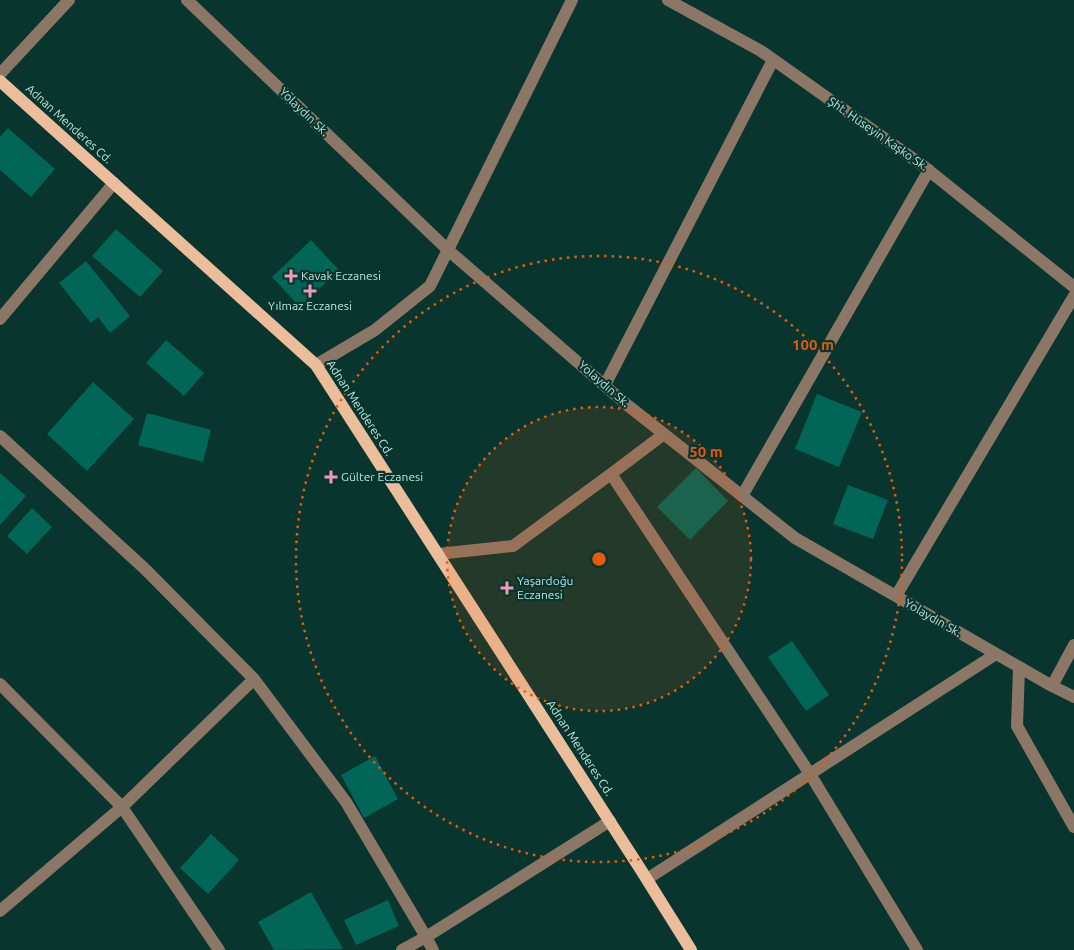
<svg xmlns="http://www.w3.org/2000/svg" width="1074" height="950" viewBox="0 0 1074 950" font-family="Ubuntu,sans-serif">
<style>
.building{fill:#016557}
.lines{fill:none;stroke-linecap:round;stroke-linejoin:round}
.minor{stroke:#8c7665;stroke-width:12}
.major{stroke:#ebbd9b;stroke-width:12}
.ring{fill:none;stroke:#e8590c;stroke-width:2.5;stroke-dasharray:2.5 5}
.poi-dot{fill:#f09ab6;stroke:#08352e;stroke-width:2}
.labels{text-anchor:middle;stroke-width:4.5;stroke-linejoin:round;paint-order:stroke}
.street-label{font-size:12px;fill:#bce2d9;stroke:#08352e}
.poi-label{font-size:12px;fill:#bce2d9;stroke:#08352e;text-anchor:start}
.centre{fill:#e8590c;stroke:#08352e;stroke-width:2.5}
.ring-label{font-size:15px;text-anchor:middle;font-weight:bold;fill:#e8590c;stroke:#08352e;stroke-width:4.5;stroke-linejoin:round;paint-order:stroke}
</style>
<rect width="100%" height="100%" fill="#08352e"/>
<path class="building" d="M8,128l47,41 -24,28 -31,-27v-33z
M116,229l47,42 -23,26 -48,-41z
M311,240l28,30 -39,37 -28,-30z
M86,261l44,55 -20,17 -12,-16 -7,6 -32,-40z
M166,340l38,33 -20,23 -38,-33z
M93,382l41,37 -47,52 -40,-37z
M817,394l45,18 -23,55 -44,-18z
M147,413l64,17 -8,32 -65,-17z
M696,468l32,33 -38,39 -33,-33z
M0,473l26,23 -26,29z
M848,485l40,15 -15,39 -40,-15z
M32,508l20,19 -25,27 -20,-18z
M792,641l37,54 -23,16 -38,-54z
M375,756l23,43 -34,19 -23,-43z
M211,834l28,26 -31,34 -28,-26z
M311,892l32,57 -69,1 -16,-28z
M388,900l11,26 -43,19 -12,-25z"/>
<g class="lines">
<path class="minor" d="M187,0l261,250 178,154 38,30 131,104 257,148 22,11
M668,0l93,51 161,114 152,122
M0,74l69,-74
M0,319l114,-136
M316,365l59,-35 55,-44 142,-286
M605,385l168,-325
M0,436l145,133 109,110 92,123 80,135 7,13
M611,474l199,300 107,176
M742,496l187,-326
M438,554l75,-8 98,-72 53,-40
M896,596l178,-300
M1019,668l-2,58 57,101
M0,684l122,123 97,143
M1052,686l22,-41
M647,879l349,-225
M0,911l122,-104 132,-128
M402,950l24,-13 184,-116"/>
<path class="major" d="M0,81l316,284 325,505 50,80"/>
</g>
<circle cx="599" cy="559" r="152" fill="#e8590c" fill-opacity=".12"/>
<g class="ring">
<circle cx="599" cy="559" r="152"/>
<circle cx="599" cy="559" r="303"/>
</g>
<g class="poi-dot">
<path d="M288.5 268.5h5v5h5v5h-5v5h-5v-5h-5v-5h5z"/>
<path d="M307.5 283.5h5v5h5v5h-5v5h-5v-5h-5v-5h5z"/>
<path d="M328.5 469.5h5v5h5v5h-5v5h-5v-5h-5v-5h5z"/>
<path d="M504.5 580.5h5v5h5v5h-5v5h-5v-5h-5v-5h5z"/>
</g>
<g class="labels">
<g class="street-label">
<text transform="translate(304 112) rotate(44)" y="4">Yolaydın Sk.</text>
<text transform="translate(69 124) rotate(42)" y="4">Adnan Menderes Cd.</text>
<text transform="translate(878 134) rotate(35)" y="4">Şht. Hüseyin Kaşko Sk.</text>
<text transform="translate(604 384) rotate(41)" y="4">Yolaydın Sk.</text>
<text transform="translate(360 408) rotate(57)" y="4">Adnan Menderes Cd.</text>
<text transform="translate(933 618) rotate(30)" y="4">Yolaydın Sk.</text>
<text transform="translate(580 748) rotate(57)" y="4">Adnan Menderes Cd.</text>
</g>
<g class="poi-label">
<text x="301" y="280">Kavak Eczanesi</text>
<text x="310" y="310" text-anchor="middle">Yılmaz Eczanesi</text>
<text x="341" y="481">Gülter Eczanesi</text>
<text x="517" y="585">Yaşardoğu<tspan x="517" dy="14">Eczanesi</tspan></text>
</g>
</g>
<circle cx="599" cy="559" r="8" class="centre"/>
<g class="ring-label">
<text x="813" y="350">100 m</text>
<text x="706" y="457">50 m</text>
</g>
</svg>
